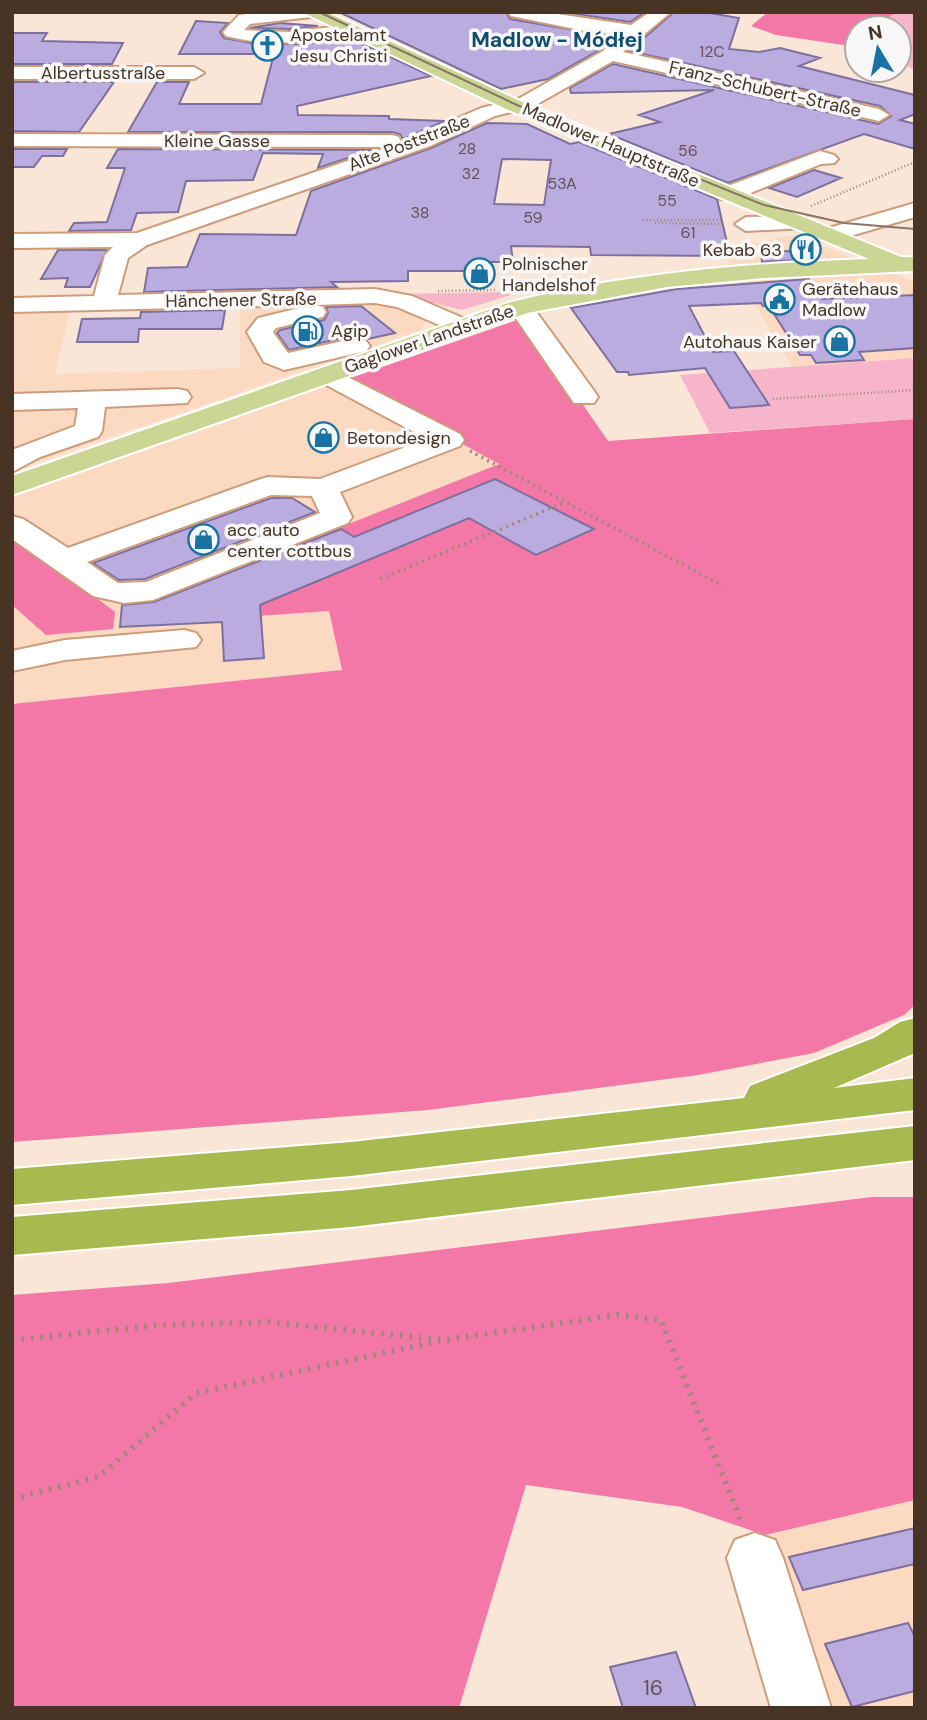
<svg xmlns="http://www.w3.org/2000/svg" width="927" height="1720" viewBox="0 0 927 1720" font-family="'DM Sans',sans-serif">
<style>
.built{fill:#fcdac2}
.green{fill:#f7b5cb}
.forest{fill:#f478a7}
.building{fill:#bbace0;stroke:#7d6f9e;stroke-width:2;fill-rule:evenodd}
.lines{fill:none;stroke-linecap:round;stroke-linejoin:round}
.minor-casing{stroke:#cd9d7b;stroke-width:4}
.major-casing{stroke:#fff;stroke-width:4}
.highway-casing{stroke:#fff;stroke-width:4}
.path-far2{stroke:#9c897a;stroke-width:2.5;stroke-dasharray:1 2.5;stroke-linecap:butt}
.path-far1{stroke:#9c897a;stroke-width:3.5;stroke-dasharray:2 4.5;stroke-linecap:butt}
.path{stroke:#9c897a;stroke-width:6;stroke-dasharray:2.5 7;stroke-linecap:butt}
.minor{fill:#fff;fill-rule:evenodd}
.major{fill:#cbd695;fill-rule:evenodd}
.highway{fill:#a8ba4f;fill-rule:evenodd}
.tram{stroke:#887566;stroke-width:2}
.labels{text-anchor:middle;stroke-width:7;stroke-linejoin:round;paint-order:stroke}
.far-number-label{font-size:16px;fill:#645254}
.far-poi-label{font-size:18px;fill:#473425;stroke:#f7f7f7;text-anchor:start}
.far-street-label{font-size:18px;fill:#473425;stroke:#f7f7f7}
.far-quarter-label{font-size:21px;font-weight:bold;fill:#114e6e;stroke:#f7f7f7}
.near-number-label{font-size:21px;fill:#645254}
</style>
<rect width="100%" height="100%" fill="#fae6d7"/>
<path class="built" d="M794,235l121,47v76l-122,9 -63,-102 -7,-16z
M376,302l22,5 28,14 -5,9 -409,141v-158l58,-2 -15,63 185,-6v-61z
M345,380l154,84 -295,118 12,37 113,-8 13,59 -330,34v-207z
M915,1500v208h-95l-55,-173z"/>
<path class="green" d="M895,12h20v58l-16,-8v-34h-21z
M508,292l3,3 -49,15 -67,-16z
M915,358v61l-205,14 -30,-58z"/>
<path class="forest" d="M768,12h127l-17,16h-21v19l-81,-12 -25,-9z
M523,318l85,123 307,-22v586l-11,10 -90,38 -116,22 -270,35 -416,32v-438l330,-34 -13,-59 -113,8 -4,-24 -9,-13 296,-118 -154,-84z
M12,534l103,78 -2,17 -67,6 -34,-30z
M872,1197h43v303l-150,35 -83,-28 -156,-22 -67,223h-447v-413l156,-12z"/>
<path class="building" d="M339,12h167l4,7 104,18 -13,12 -53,30 -47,10z
M563,12h82l-15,10z
M674,12h30l35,6 -10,31 30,3 21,-4 40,10 -21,8 116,29v19l-15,6 15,4v25l-51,-15 -136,49 -119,-49 51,-12 -21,-7 75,-25 -143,3 -1,-5 43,-24 265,60 13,-8 -11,-10 -251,-55z
M196,21l32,2 -8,9 4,6 33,6h46l47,-6 81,38 -134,30 1,9 91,1v3l56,2 -42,18 -3,-5 -8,-2h-264l29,-50h32l-10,22h82l13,-50h-95z
M280,23l38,3 -28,3 -40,-1z
M12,33h35l-5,8 81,2 -11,21h-100z
M12,82h102l-35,50 -67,-1z
M487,123l40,1 43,20 9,-2 138,57 13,57 -139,-1 -1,-8 -79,-1 2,16h-23l2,20h-24l-1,-11h-59v10l-77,1 6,5 -193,5 4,-24 39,-1 13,-33 96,1 15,-44 120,-43zM502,159l49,1 -7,45 -50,-1z
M12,149h55l-4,7h-21l-8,11h-22z
M118,149l254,1 -54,18 5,-14 -60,-1 -10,27 -67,1 -8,31 -41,1 -6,17 -62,1 5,-8 33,-1 18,-54h-18z
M814,170l27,8 -44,19 -28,-9z
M58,250h49l-17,37h-25l3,-9 -27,1z
M791,251l6,9 -35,2 -1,-10z
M809,279l13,20 93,-4v53l-56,4 5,8 -48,3 -5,-8h-11l-31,-49h-6l-2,-3 -72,3 24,46 21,-1 35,54 -39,3 -25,-40 -76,7 -1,-3h-11l-46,-64 106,-19z
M361,306l34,27 -27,6 -12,-4 -67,15 -12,-17 3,-3 44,-10 4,-7 -2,-6z
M225,310l-3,19h-83l-1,13h-61l5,-23 58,-1 1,-6z
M495,479l99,50 -58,26 -67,-37 -209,87 4,53 -40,3 -2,-39 -102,5 2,-22 32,-3 187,-73 13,8z
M271,498h21l23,14 -170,67 -26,1 -26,-17z
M915,1528v36l-112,26 -14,-33z
M908,1623l7,14v54l-63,16 -27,-63z
M676,1652l20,56h-73l-13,-41z"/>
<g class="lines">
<defs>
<path id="minor" d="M259,12h61l-9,5 -61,7 -6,6 46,2 59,-7 9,5 -9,5c-42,7 -81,12 -123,1l-3,-4 16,-17z
M508,12h36l87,13 19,-13h21l-48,40 256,57 10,6 -10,6 -266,-60 -81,46 -37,9 -65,30 -283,99 -19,13 -10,37 257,-6 37,7 60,26 4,5 -4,5 -9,3 -66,-28 -22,-4 -60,2 8,2 3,5 -3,5 -47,11 -3,4 15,21 69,-15 9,3 4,5 -4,5 -82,19 -20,-8 -17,-30 11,-14 54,-13 -300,7v-14l82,-2 11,-41 8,-8 -101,1v-14l125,-1 251,-86 -376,-1v-12l380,1 7,2 2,6 80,-35 37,-9 85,-48 17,-16 -35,-4 -74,-15z
M12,67h182l10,6 -10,6h-182z
M820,151l14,4 4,4 -4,4 -13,1 -85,35h-16l-3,-5 3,-5z
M915,203v14l-85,25 -8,-2 -4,-5 4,-5z
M799,216l8,2 3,5 -3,5 -61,3 -11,-7 11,-7z
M520,300l9,2 65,89 4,6 -4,6h-20l-66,-96 3,-5z
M328,367l132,67 4,6 -4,6 -120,46 12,25 -4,6 -195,77 -29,3 -31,-7 -81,-57v-23l11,3 45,29 190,-68 10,-3 52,2 107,-40 -108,-58 -4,-6 4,-6zM271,495l41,1 8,17 -174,69 -28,1 -31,-21z
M177,389l10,2 4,6 -4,6 -82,4 -3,24 -4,6 -58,20 -28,15v-22l63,-24 3,-18 -66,2v-16z
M184,630l12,3 5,7 -5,7 -131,13 -53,11v-20l53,-11z
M755,1533l20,7 8,18 48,150h-60l-44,-150 8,-18z"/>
<path id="major" d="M302,12h24l194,89 381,156h14v14l-150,7 -98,9 -140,26 -515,182v-19l499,-174c117,-29 237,-39 358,-43l-363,-150z"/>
<path id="highway" d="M915,1018v35l-81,35 81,-10v32l-564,66 -339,29v-36l339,-27 393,-44 6,-12 124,-48 26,-16z
M915,1126v34l-564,67 -339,28v-38l339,-27z"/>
</defs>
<use href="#minor" class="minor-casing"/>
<use href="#major" class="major-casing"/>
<use href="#highway" class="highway-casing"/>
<path class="path-far2" d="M811,206l104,-44
M643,220h79
M655,223l69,1
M438,291l58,-1
M773,399l142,-9"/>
<path class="path-far1" d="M470,451l253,135
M380,579l186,-77"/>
<path class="path" d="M12,1340l147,-15 111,-3 174,18 173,-25 44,5 81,204
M12,1499l86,-22 98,-84 244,-52"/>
<use href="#minor" class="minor"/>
<use href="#major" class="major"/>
<use href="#highway" class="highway"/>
<path class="tram" d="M319,12l198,93 247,100 80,18 71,6"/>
</g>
<defs>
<symbol id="church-ring" viewBox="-11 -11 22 22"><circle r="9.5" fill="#f7f7f7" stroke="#1873a2" stroke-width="1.5"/><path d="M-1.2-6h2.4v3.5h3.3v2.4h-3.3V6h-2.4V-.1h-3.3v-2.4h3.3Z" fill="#1873a2"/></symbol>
<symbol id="restaurant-ring" viewBox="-11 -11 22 22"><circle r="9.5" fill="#f7f7f7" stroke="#1873a2" stroke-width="1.5"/><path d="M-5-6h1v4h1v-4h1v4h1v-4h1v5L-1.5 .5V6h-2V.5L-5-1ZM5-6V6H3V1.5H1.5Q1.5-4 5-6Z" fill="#1873a2"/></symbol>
<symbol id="shop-ring" viewBox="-11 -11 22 22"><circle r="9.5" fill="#f7f7f7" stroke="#1873a2" stroke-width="1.5"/><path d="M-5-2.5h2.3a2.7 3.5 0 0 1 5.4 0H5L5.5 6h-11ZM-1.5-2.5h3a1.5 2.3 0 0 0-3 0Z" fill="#1873a2"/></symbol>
<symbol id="civic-ring" viewBox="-11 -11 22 22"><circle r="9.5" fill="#f7f7f7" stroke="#1873a2" stroke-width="1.5"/><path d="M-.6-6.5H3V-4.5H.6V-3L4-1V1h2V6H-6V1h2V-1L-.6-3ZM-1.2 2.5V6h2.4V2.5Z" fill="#1873a2"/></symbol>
<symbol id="fuel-ring" viewBox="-11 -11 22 22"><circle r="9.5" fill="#f7f7f7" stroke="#1873a2" stroke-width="1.5"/><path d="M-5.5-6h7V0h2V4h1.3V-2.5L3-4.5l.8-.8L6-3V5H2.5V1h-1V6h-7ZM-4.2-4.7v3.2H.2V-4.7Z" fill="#1873a2"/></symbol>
</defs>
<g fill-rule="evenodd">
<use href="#church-ring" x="250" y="28" width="35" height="35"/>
<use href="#restaurant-ring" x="788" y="232" width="35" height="35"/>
<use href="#shop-ring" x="462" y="256" width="35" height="35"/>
<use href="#civic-ring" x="762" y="282" width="35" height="35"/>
<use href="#fuel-ring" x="290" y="314" width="35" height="35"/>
<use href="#shop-ring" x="822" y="324" width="35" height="35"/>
<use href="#shop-ring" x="306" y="420" width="35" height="35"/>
<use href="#shop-ring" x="186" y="522" width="35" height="35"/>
</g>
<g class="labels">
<g class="far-number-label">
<text x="712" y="57">12C</text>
<text x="467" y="154">28</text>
<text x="688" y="156">56</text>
<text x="471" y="179">32</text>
<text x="562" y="189">53A</text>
<text x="667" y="206">55</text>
<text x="420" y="218">38</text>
<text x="533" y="223">59</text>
<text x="688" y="238">61</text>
</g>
<g class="far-poi-label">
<text x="290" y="41">Apostelamt<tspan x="290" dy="21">Jesu Christi</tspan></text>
<text x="782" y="256" text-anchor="end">Kebab 63</text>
<text x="502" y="270">Polnischer<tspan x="502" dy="21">Handelshof</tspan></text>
<text x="802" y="295">Gerätehaus<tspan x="802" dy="21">Madlow</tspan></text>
<text x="331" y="337">Agip</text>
<text x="817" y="348" text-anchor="end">Autohaus Kaiser</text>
<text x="347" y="444">Betondesign</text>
<text x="227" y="536">acc auto<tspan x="227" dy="21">center cottbus</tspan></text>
</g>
<g class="far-street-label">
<text x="103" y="79">Albertusstraße</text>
<text transform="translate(765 89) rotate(13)" y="6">Franz-Schubert-Straße</text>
<text x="217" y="147">Kleine Gasse</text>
<text transform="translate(409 143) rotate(-21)" y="6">Alte Poststraße</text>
<text transform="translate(611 145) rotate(23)" y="6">Madlower Hauptstraße</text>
<text transform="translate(241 300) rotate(-1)" y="6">Hänchener Straße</text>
<text transform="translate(429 339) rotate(-19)" y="6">Gaglower Landstraße</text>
</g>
<g class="far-quarter-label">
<text x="557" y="47">Madlow - Módłej</text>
</g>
<g class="near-number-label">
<text x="653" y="1695">16</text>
</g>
</g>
<rect width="927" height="1720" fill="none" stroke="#473425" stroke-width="28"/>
<g transform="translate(878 49) rotate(350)"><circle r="33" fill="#f7f7f7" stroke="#b1a9a3" stroke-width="2"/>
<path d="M0-5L12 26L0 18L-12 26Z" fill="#1873a2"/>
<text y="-10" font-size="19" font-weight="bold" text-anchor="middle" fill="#473425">N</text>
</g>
</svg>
